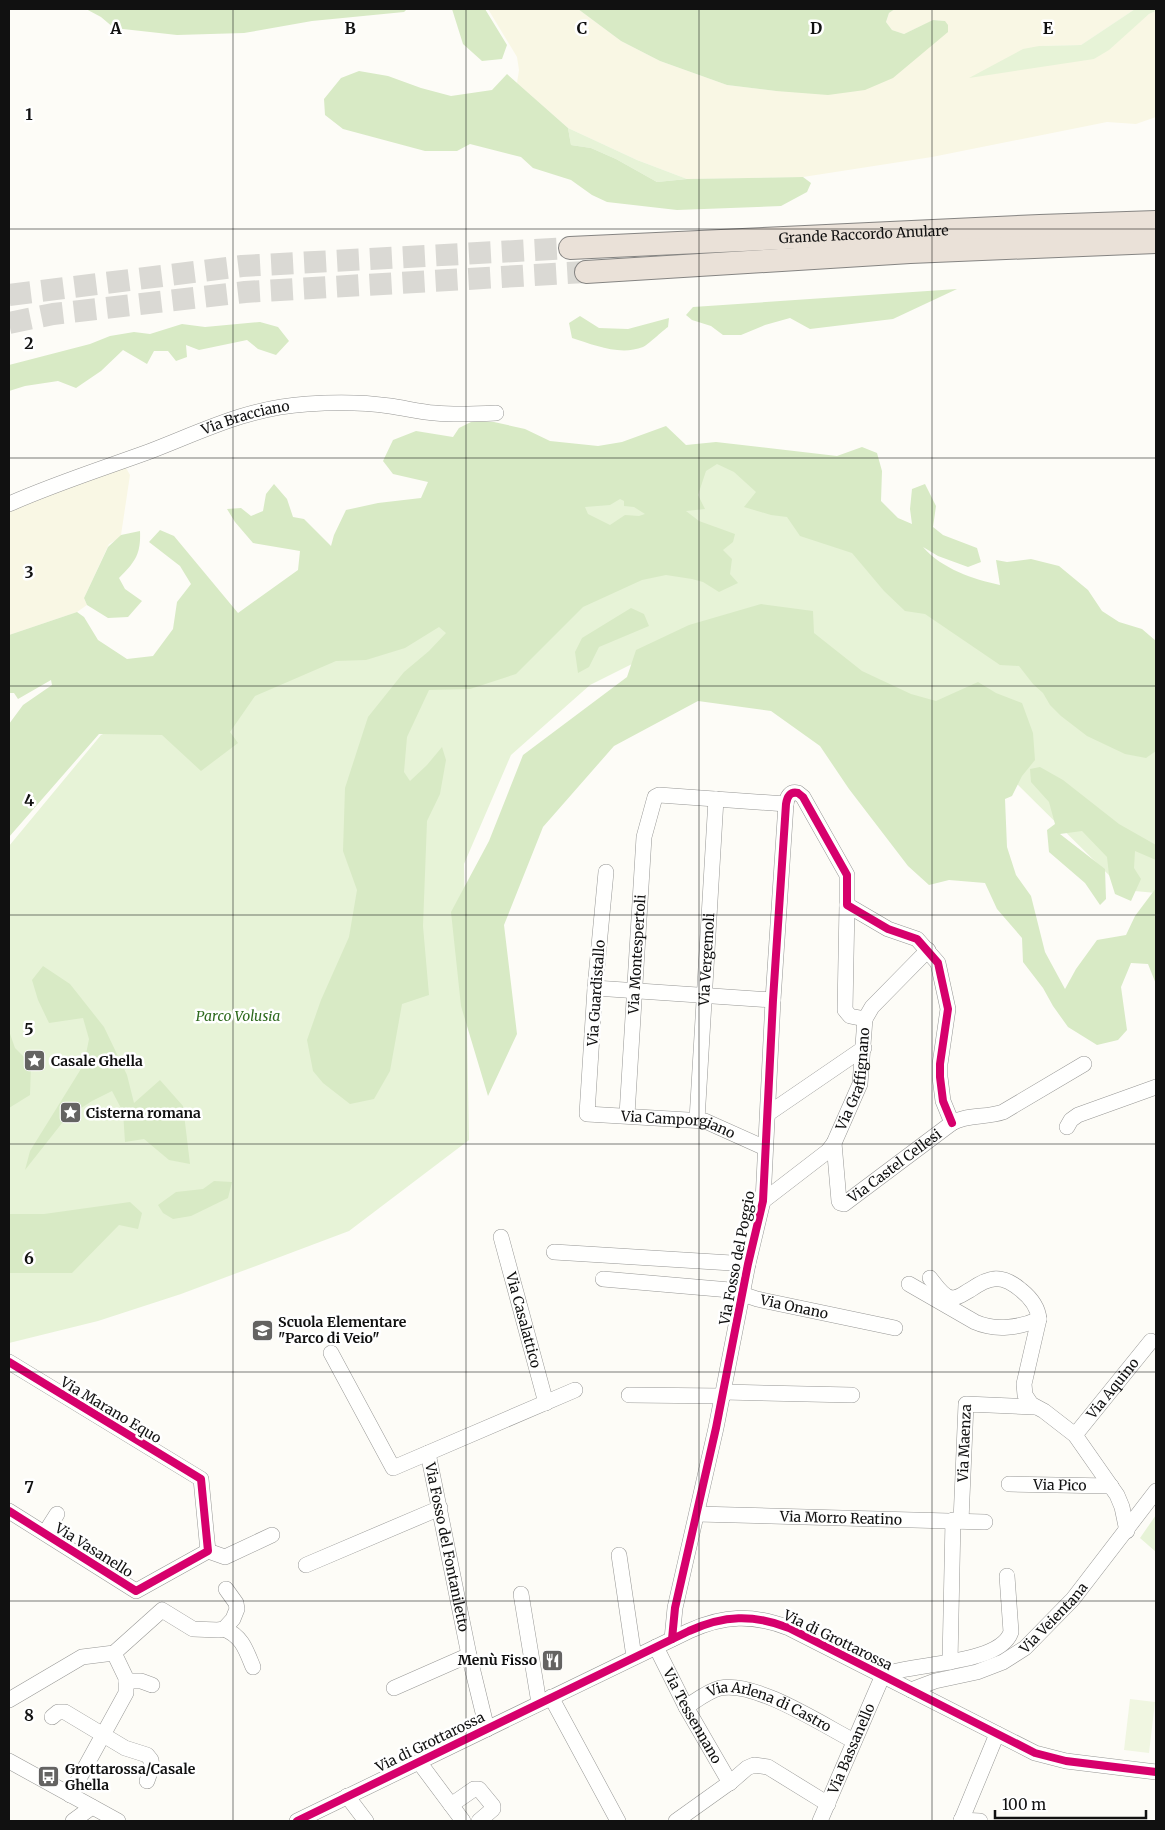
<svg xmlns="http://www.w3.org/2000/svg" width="1165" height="1830" viewBox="0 0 1165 1830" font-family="Merriweather,serif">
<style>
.farmland{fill:#f9f7e4}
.green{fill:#e7f3d7}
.forest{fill:#d8eac5;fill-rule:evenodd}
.pitch{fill:#f0f6e1}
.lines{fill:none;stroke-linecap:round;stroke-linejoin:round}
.highway-tunnel{stroke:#dad9d4;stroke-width:22;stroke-dasharray:22 11;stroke-linecap:butt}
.minor-casing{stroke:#979795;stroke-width:16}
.highway-casing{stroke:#858482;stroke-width:24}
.minor{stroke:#fffffe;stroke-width:15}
.highway{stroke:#eae1d8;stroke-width:22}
.cycleway-casing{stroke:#fff;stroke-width:11}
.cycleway{stroke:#d6006c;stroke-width:8}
.grid{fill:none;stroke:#111;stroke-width:1;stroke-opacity:0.55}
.labels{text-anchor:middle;stroke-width:5;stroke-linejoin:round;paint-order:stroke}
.street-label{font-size:14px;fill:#111;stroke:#fff}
.park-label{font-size:14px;font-style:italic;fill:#2f6b1f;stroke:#fff}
.poi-label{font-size:14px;font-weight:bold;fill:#111;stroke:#fff;text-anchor:start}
.grid-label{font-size:16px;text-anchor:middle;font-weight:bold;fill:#111;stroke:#fff;stroke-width:5;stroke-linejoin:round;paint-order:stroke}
</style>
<rect width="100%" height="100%" fill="#fdfcf7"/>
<path class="farmland" d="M488,9h90l43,32 39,20 67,24 49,6 169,-70 -11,-1 -30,14 -12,-4 -6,-8 3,-9 6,-4h240l-54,36 -42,1 55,13 55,-45 7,-3v106l-20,7 -29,-2 -175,35 -129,20 -116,2 -50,-19 -69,-32 -51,-45 2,-13 -2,-13z
M125,466l5,9 -9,60 -3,4 -9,5 -25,54 3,7 -10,7 -68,23v-125z"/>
<path class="green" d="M1135,9h21v2l-7,3 -40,36 -15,9 -125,19 54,-29 16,-3 42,-1z
M568,128l69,32 50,19 -30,3 -41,-23 -25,-11 -20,-3z
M670,449l167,16 137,138 182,89v201l-32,-3 -118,-117 -328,-132 -88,44 -79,70 -47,109 5,276 -120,91 -168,63 -83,27 -89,22v-497l92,-111 359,-153z
M1156,1515v37l-16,-14z"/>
<path class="forest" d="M86,9h321l-3,3 -92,9 -68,12 -67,2 -63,-7 -13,-11z
M452,9h33l22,36 -5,14 -20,2 -19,-17z
M578,9h317l-6,4 -3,9 6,8 12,4 29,-14 12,1 3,4v7l-55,46 -28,12 -37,5 -52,-4 -49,-6 -67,-24 -39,-20z
M359,71l29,5 33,12 30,8 41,-6 15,-16 61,54 3,17 20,3 25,11 41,23 30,-3 116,-2 8,6 -4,9 -26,14 -104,4 -70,-8 -15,-7 -21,-15 -38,-12 -12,-11 -51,-13 -13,7h-32l-82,-22 -18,-14 -1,-16 17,-21z
M957,289l-64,30 -83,10 -20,-11 -25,7 -24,10h-18l-12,-9 -19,-6 -6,-5 7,-8z
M580,316l19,12 29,1 41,-11 -1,9c-6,4 -20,18 -25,20 -23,9 -49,-2 -71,-9l-3,-15z
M260,322l18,5 11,14 -13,14 -18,-6 -11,-9 -48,10 -13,-5 1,12 -11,4 -8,-10h-14l-7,13 -24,-14 -22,21 -25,17 -18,-7 -33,5 -16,5v-26l81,-21 20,-8 24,-4 16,2 32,-10 23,3z
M473,421l21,1 31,7 25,12 48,5 24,-4 44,-16 20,19 30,-3 121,14 25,-9 15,6 5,18 -1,30 17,17 14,6 -2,-15 2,-20 13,-5 11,22 -3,21 10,8 34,13 4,14 -13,5 -30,-11 -15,-9c19,22 50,32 77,38l-4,-25 11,2 24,-3 28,7 29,24 14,21 17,11 23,7 14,12v110l-10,7 -21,-4 -38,-18 -26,-20 -11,-11 -7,-12 -10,-9 -14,-18 -19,-1 -75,-51 -20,-3 -21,-20 -32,-38 -52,-17 -13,-19 -16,-2 -27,-8 12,-15 -22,-20 -17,-8 -11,7 -8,24 7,14 -19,2 13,10 36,13 -2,8 -10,8 9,9 -2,15 8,9 -19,9 -16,-10 -11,-3 -26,-4 -24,5 -59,27 -67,67 -46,15 -41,1 -22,47 -3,35 6,9 17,-16 15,-18 4,13 -6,34 -13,27 -4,105 6,69 -27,9 -12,67 -16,28 -24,5 -27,-21 -10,-12 -6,-31 14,-40 28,-63 8,-47 -14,-39 2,-63 23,-71 36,-45 25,-21 17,-18 -7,-6 -34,21 -39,12 -30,1 -81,35 -25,36 8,11 -37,28 -39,-36 -63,-1 -90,103v-113l14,-19 29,-20 -1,-5 -33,19 -4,-6h-5v-58l68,-23 7,5 14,23 29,19 26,-3 20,-27 4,-27 14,-18 -11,-18 -31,-24 11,-12 14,6 64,77 60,-43 2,-19 -47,-8 -18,-21 -8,-13 14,-1 10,8 12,-5 3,-17 8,-10 13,15 6,18 11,2 27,27 3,-11 12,-25 32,-7 43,-5 7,-16 -35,-8 -10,-13 10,-21 23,-9 37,6 6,-9zM620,499l4,2v5l10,1 11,7 -6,2 -14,-1 -15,10 -22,-11 -3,-7 25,-2z
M140,531c1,24 -5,31 -21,47l6,11 17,12 -14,16 -20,1 -21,-13 -3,-7 24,-51 13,-12z
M761,604l52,7 1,22 48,38 49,23 25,7 42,-19 18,11 26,10 11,30 2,27 -13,16 -10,20 -7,3 2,48 9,28 15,21 14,56 20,37 11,-20 21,-29 29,-5 9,-19 21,-28v96l-8,-20 -17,-1 -10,24 6,43 -9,10 -21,5 -29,-18 -15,-21 -10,-18 -20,-26 -1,-24 -25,-29 -12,-26 -36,-3 -20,5 -21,-19 -59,-77 -29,-43 -49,-35 -73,-10 -84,45 -71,81 -39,98 13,109 -29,62 -27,-90 -10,-94 38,-71 34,-86 104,-78 9,-27 53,-25z
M631,608l13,6 5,12 -50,21 -10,20 -11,6 -3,-21 7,-14z
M1040,767l23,13 56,44 37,21v15l-21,-9 -1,17 7,11 -10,22 -16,-7 -6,-19 -2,-18 -25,-26 -22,3 45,35 1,30 -6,6 -15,-22 -36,-31 -2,-22 8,-6 -6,-22 -18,-20 -1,-13z
M43,966l27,18 34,43 23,48 7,28 26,-23 23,26 7,58 -21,-4 -25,-21 -19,3 -2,-30 -11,-21 -20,10 -26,17 -41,52 5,-19 54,-87 5,-25 -6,-21 -34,5 -11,-23 -6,-20z
M9,1031l6,17 16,16 -1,31 -21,13z
M214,1181l18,1 -4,16 -37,18 -18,3 -10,-6 -5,-8 18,-13 27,-3z
M130,1202l12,11 -4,16 -19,-4 -47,48h-63v-59h35z"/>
<path class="pitch" d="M1130,1699l25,3 -6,51 -25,-3z"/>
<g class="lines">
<path class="highway-tunnel" d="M9,295l233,-29 328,-18
M9,323l44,-9 192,-22 341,-20"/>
<defs>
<g id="minor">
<path id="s1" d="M9,504c45,-20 92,-35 139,-52 55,-21 98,-44 159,-48 27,-2 56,-2 83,2 15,2 30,6 45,7 21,2 41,1 61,0"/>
<path id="s2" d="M606,872l-11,116 -8,126 118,7 60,27"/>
<path d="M595,988l178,12"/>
<path d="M865,1019l7,-12 56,-57"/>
<path d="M769,1113l95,-65"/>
<path id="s3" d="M627,1115l17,-278 11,-40 4,-2 127,9"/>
<path id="s4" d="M697,1120l19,-321"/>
<path d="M1067,1127l4,-7 7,-5 78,-28"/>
<path id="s5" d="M834,1143l5,58 1,2 4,1 108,-81c16,-9 34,-5 51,-11l81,-48"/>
<path id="s6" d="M763,1201l65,-50 6,-8 26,-59 5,-65 -15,-3 -5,-6 2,-105"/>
<path id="s7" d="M501,1237l45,166"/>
<path d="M554,1252l194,12"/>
<path d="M930,1278c5,6 13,19 22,20 7,0 12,-5 18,-8 20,-14 32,-16 51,0 10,8 17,17 18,29l-15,65 1,11 6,9 13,7 31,24 42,60 5,12 5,24"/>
<path id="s8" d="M603,1279l127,11 27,9 138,29"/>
<path d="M909,1284l66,38c20,9 44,6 64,-3"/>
<path d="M331,1353l62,115 182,-78"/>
<path d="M9,1362l192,117 7,72 -72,40 -127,-80"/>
<path d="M724,1392l128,3"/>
<path d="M629,1395l94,1"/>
<path id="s9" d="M1075,1435l76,-94"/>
<path id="s10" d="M428,1453l41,202 18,74"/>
<path id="s11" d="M1009,1484l102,2"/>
<path id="s12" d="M697,1514l288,8"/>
<path id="s13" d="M961,1521l5,-117 68,3"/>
<path d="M45,1533l12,-19"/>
<path d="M208,1551l17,6 47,-22"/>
<path d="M619,1555l15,102"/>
<path d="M306,1565l134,-57"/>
<path d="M521,1594l18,109"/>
<path d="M224,1629c18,7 22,21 29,38"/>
<path d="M672,1639l3,-31 41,-180 32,-164 15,-63 10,-201 13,-196c1,-7 4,-13 12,-11l5,4 44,78v30l41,24 29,10 21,24 10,46 -8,55v13l3,24 9,22"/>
<path id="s14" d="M656,1647l30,60 44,76"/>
<path d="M950,1662l3,-142"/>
<path d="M126,1681h15l11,4"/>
<path d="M394,1688l75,-33"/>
<path id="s15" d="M911,1690l24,-9 42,-9 26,-10 22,-14 48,-49 83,-108"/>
<path d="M551,1697l67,124"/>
<path d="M9,1700l73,-43 32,-4 48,-43 31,19 25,1 6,-1 9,-10 4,-10 -1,-6 -10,-14"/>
<path id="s16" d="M686,1707c11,-7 22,-16 34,-19 36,-7 101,36 134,53"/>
<path d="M52,1717l6,-5h7l60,36 22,7 4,5 1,6 -5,15"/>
<path d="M9,1761l109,60"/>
<path d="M419,1762l44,59"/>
<path d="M70,1795l56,-102v-15l-12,-25"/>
<path d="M347,1796l19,25"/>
<path d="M451,1805l23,-16h5l14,17v3l-14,12"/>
<path d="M961,1820l19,1"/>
<path d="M73,1821l19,-14"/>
<path d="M297,1821l392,-190c35,-16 64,-17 100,-3l246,125 31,8 90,11"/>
<path d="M676,1821l56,-40 15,-13 7,-3 14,2 60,37"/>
<path id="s17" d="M820,1821l63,-146c28,-12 117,-10 128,-43l-4,-56"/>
<path d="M961,1821l36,-87"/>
</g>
<g id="highway">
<path id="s18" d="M570,248l470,-22 116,-4"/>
<path d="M586,272l324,-20 246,-10"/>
</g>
</defs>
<use href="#minor" class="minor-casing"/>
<use href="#highway" class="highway-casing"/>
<use href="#minor" class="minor"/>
<use href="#highway" class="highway"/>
<defs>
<path id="cycleway" d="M9,1362l192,117 7,72 -72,40 -127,-80
M672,1639l3,-31 41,-180 32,-164 15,-63 10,-201 13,-196c1,-7 4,-13 12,-11l5,4 44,78v30l41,24 29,10 21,24 10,46 -8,55v13l3,24 9,22
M297,1821l392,-190c35,-16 64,-17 100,-3l246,125 31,8 90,11"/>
</defs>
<use href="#cycleway" class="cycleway-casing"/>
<use href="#cycleway" class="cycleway"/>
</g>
<path class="grid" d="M233,9v1812M466,9v1812M699,9v1812M932,9v1812M9,229h1147M9,458h1147M9,686h1147M9,915h1147M9,1144h1147M9,1372h1147M9,1601h1147"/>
<defs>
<symbol id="sight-square" viewBox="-11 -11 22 22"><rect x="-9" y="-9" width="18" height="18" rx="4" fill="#646362" stroke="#fff"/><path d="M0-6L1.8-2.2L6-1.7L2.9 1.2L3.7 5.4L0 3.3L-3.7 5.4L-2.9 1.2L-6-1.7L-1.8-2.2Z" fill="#fff"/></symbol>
<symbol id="school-square" viewBox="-11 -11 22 22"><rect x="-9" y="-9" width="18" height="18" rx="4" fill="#646362" stroke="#fff"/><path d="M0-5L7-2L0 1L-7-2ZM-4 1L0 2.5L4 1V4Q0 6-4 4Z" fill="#fff"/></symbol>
<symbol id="restaurant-square" viewBox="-11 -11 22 22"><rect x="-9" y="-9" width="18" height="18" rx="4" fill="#646362" stroke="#fff"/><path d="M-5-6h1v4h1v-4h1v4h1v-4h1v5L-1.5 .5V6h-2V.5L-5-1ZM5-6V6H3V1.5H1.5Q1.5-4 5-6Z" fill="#fff"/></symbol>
<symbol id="bus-square" viewBox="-11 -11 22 22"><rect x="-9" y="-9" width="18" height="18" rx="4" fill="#646362" stroke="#fff"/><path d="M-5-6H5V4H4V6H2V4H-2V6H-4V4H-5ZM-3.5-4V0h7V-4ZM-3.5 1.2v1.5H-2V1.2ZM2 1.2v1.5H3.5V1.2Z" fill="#fff"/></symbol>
</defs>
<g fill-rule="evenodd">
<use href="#sight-square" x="22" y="1048" width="25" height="25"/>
<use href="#sight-square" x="58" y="1100" width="25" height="25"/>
<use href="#school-square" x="250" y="1318" width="25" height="25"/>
<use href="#restaurant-square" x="540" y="1648" width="25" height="25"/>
<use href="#bus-square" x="36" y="1764" width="25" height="25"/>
</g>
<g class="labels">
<g class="street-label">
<text dy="5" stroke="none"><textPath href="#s18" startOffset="294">Grande Raccordo Anulare</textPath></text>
<text dy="5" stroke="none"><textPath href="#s1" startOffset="252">Via Bracciano</textPath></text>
<text dy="5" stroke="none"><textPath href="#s3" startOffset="161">Via Montespertoli</textPath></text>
<text dy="5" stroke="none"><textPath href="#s4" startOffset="161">Via Vergemoli</textPath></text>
<text transform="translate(596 993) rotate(-86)" y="5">Via Guardistallo</text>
<text dy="5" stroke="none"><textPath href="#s6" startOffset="160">Via Graffignano</textPath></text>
<text dy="5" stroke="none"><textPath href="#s2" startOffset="335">Via Camporgiano</textPath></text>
<text dy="5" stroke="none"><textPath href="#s5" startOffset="128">Via Castel Cellesi</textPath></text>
<text transform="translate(737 1258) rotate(-79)" y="5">Via Fosso del Poggio</text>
<text dy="5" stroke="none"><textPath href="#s8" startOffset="194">Via Onano</textPath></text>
<text dy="5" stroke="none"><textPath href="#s7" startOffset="86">Via Casalattico</textPath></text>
<text dy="5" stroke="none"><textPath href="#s9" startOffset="60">Via Aquino</textPath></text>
<text transform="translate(111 1410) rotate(31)" y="5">Via Marano Equo</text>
<text dy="5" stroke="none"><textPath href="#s13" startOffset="78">Via Maenza</textPath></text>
<text dy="5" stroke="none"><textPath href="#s11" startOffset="51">Via Pico</textPath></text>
<text dy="5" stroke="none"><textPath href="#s12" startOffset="144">Via Morro Reatino</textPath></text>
<text dy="5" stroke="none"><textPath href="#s10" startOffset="96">Via Fosso del Fontaniletto</textPath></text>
<text transform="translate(94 1550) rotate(32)" y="5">Via Vasanello</text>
<text dy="5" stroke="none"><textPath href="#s15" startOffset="164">Via Veientana</textPath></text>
<text transform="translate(838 1640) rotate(26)" y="5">Via di Grottarossa</text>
<text dy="5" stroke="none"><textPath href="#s16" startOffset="92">Via Arlena di Castro</textPath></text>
<text dy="5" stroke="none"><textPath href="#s14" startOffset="78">Via Tessennano</textPath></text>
<text transform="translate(430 1742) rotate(-26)" y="5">Via di Grottarossa</text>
<text dy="5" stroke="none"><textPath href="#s17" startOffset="79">Via Bassanello</textPath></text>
</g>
<g class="park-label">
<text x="238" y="1021">Parco Volusia</text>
</g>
<g class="poi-label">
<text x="51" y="1066">Casale Ghella</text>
<text x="86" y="1118">Cisterna romana</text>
<text x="278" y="1327">Scuola Elementare<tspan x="278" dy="16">"Parco di Veio"</tspan></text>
<text x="537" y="1665" text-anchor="end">Menù Fisso</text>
<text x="65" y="1774">Grottarossa/Casale<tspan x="65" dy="16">Ghella</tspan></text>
</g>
</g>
<g class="grid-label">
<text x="116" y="34">A</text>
<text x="350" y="34">B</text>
<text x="582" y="34">C</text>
<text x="816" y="34">D</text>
<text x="1048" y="34">E</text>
<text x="29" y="120">1</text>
<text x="29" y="349">2</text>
<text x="29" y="578">3</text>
<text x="29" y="806">4</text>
<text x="29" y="1035">5</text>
<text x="29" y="1264">6</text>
<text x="29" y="1493">7</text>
<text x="29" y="1721">8</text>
</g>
<rect width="1165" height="1830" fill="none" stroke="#111111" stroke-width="20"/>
<path d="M995 1810v8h151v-8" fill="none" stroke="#111111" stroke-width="2.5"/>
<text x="1002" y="1810" font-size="15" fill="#111111" stroke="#ffffff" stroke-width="4" paint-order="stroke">100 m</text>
</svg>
